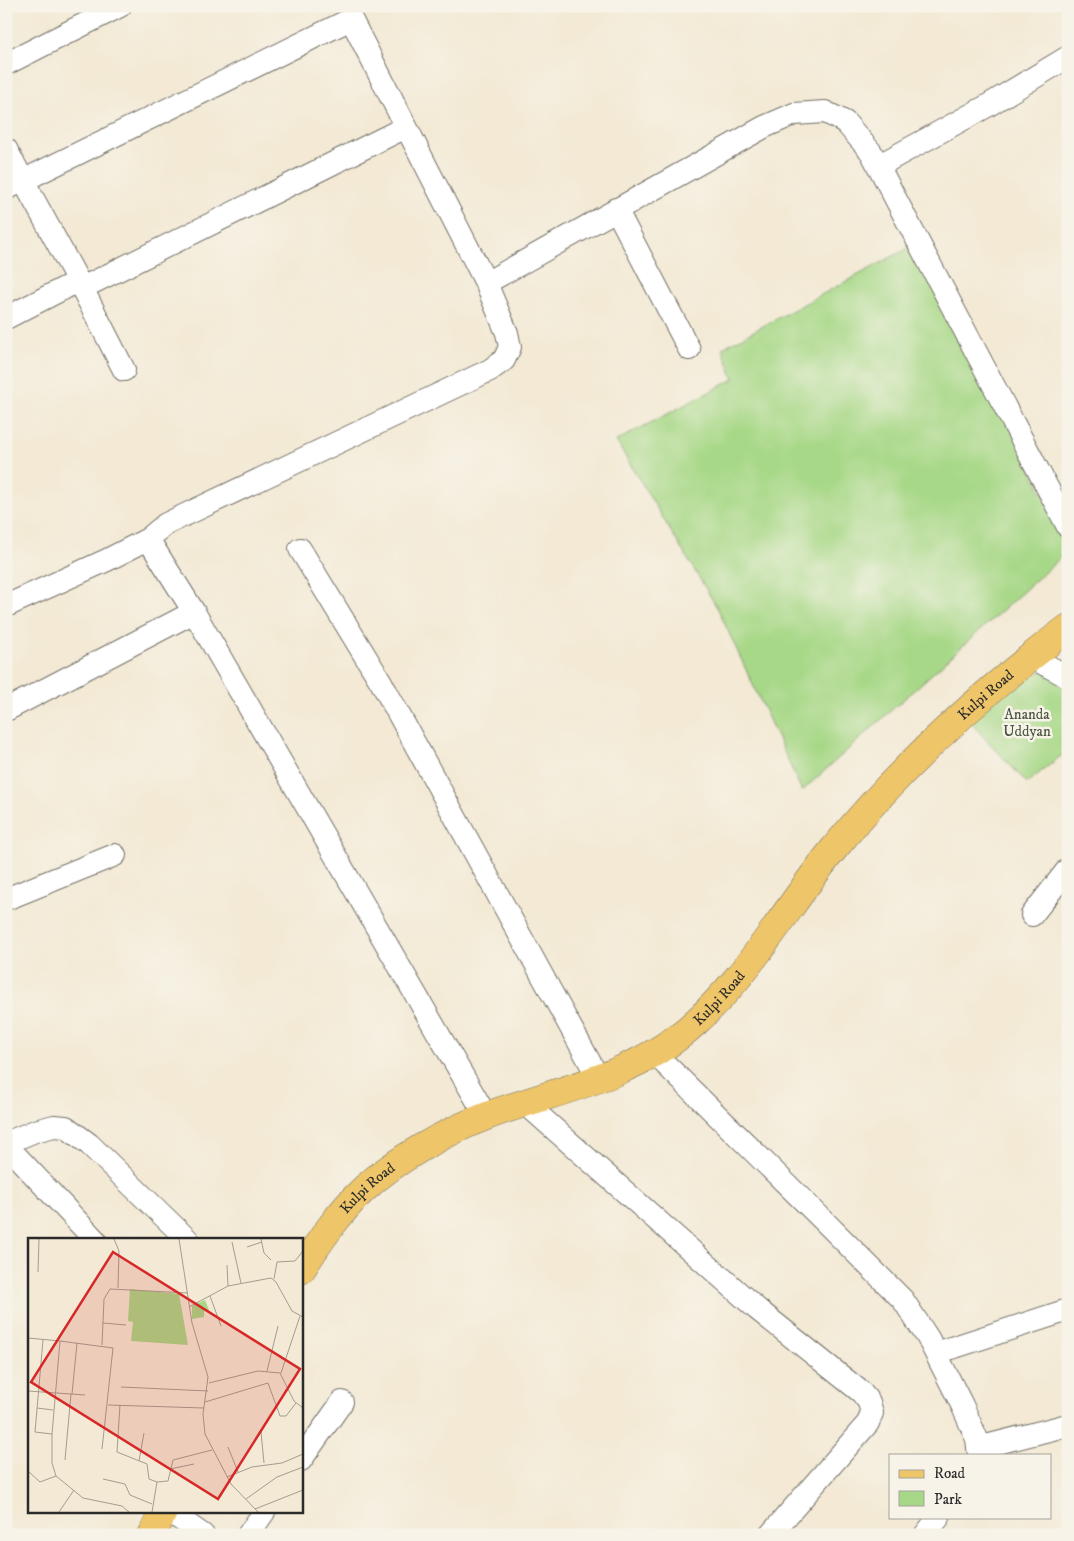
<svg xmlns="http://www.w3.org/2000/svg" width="1074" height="1541" viewBox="0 0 1074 1541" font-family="'IM FELL DW Pica',serif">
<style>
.green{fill:#a7d887;stroke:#698259}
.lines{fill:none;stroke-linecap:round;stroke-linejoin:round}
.street-casing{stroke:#716e66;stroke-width:24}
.primary-casing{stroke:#716e66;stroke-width:29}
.street{stroke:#fff;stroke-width:22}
.primary{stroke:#eec569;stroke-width:28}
.labels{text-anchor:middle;stroke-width:5;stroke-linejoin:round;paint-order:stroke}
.street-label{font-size:15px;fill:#2b2b2b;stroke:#f7f3e8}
.park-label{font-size:15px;fill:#4a5642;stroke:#f7f3e8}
.inset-road{fill:none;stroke:#a39d90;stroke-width:1}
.view{fill:#d62828;fill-opacity:0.15;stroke:#d62828;stroke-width:2.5}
.inset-edge{fill:none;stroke:#2b2b2b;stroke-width:2.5}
</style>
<rect width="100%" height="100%" fill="#f7f3e8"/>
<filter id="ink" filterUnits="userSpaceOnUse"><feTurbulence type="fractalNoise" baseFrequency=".02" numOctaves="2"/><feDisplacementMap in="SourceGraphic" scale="10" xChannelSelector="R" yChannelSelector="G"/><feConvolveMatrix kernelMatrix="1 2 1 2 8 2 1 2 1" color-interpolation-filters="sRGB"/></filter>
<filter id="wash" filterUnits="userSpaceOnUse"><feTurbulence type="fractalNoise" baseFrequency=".0096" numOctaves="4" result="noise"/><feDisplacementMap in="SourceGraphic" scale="20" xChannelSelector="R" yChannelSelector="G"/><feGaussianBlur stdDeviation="1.12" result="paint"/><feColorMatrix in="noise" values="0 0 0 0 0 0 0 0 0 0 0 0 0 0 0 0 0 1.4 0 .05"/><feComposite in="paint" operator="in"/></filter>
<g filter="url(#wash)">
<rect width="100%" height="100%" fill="#f3e9d4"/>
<path class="green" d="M916,244l152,298v9l-266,240 -84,-182 -102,-168 118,-62 -12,-31z
M1047,670l21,15v78l-6,-8 -35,28 -60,-64 48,-41z"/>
</g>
<g filter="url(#ink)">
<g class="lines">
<defs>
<path id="street" d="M6,64l114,-58
M6,149l76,139 42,82
M878,166l109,-60 81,-49
M6,189l345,-170 135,264 21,50 3,14 -6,13 -14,10 -324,154 -18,15 -41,21 -101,46
M616,209l73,140
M486,283l278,-156 30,-13 31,-2 20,10 26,30 197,375
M82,288l324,-161
M6,318l72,-37
M148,539l46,73 292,504
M300,549l81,133 218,397
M1031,657l37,20
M6,710l188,-98
M6,899l109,-44
M1032,915l36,-46
M654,1053l173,171 76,76 25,38 34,67 15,34 2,16
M525,1103l232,206 104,83 8,10 3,11 -4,10 -98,112
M6,1143l29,-12 19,-5 12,1 23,17 99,96
M6,1145l89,95
M936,1353l132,-43
M978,1448l90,-23
M301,1460l41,-58
M170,1512l33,23
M248,1535l16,-23
M925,1535l14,-18"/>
<g id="primary">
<path id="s1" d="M301,1270c18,-28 38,-58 63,-81 31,-29 83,-58 123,-73 68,-26 144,-38 201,-87 59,-50 97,-120 145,-179 68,-84 149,-157 235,-222"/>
<path d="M152,1535l11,-23"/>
</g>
</defs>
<use href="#street" class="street-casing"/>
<use href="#primary" class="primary-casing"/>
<use href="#street" class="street"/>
<use href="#primary" class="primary"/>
</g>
</g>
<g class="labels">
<g class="street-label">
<text dy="5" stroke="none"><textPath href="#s1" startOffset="916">Kulpi Road</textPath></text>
<text dy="5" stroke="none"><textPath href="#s1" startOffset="511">Kulpi Road</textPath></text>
<text dy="5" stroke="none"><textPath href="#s1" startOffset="106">Kulpi Road</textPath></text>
</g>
<g class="park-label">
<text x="1027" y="719">Ananda<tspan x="1027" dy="17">Uddyan</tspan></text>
</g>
</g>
<g transform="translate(28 1238)">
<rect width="275" height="275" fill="#f3e9d4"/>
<path d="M102,51l49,5 9,51 -57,-4 2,-19 -5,-1zM177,62l4,10 -5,1v6l-12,2v-13z" fill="#a7d887"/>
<path class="inset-road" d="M86,1l5,12 -1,37M151,1l13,84 16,54 -5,37 2,20 26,50 27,28M233,1l3,14 7,7M204,4l9,41M219,9l15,-5M199,27l1,21M10,34l1,-33M246,41l3,-17 18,-1 8,-10M182,58l11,30M161,69l39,-21 43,-8 5,4 16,29 11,6M75,85l23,2M0,100l32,3M15,102l-8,92 17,2M74,107l2,-46 6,-10 78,4M239,133l11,-45M253,135l19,-57M181,145l49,-12 22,2 14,28 9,7M93,149l87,4M0,153l57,4M44,156l5,-51M177,164l63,-19 12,33h6l10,-13M80,167l96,3M92,167l-3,47 30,12 2,15 8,3M9,170l16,2M233,194l3,31M200,209l10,25M37,222l6,-66M111,223l5,-28M142,231l24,-5M0,233l12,11 16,-6 27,22 39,8 7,6M28,238l-4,-13v-29l8,-93 53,7 -11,101M199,239l25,-10 30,-4 21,-9M75,241l22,5 5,11 22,9M218,261l31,-22 26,-10M227,271l48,-19M31,274l15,-22M124,274l5,-30 11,-1 5,-21 39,-10"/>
<path class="view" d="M85,14l187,117 -82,130 -187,-117z"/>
<rect width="275" height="275" class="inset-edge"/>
</g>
<rect width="1074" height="1541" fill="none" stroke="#f7f3e8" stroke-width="25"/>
<rect x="889" y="1454" width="162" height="65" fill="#f7f3e8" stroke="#a5a39c"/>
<rect x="899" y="1470" width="25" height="8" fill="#eec569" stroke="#a5a39c"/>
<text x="934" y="1478" font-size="15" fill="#2b2b2b">Road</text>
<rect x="899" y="1491" width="25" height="15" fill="#a7d887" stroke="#a5a39c"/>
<text x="934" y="1504" font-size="15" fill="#2b2b2b">Park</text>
</svg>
